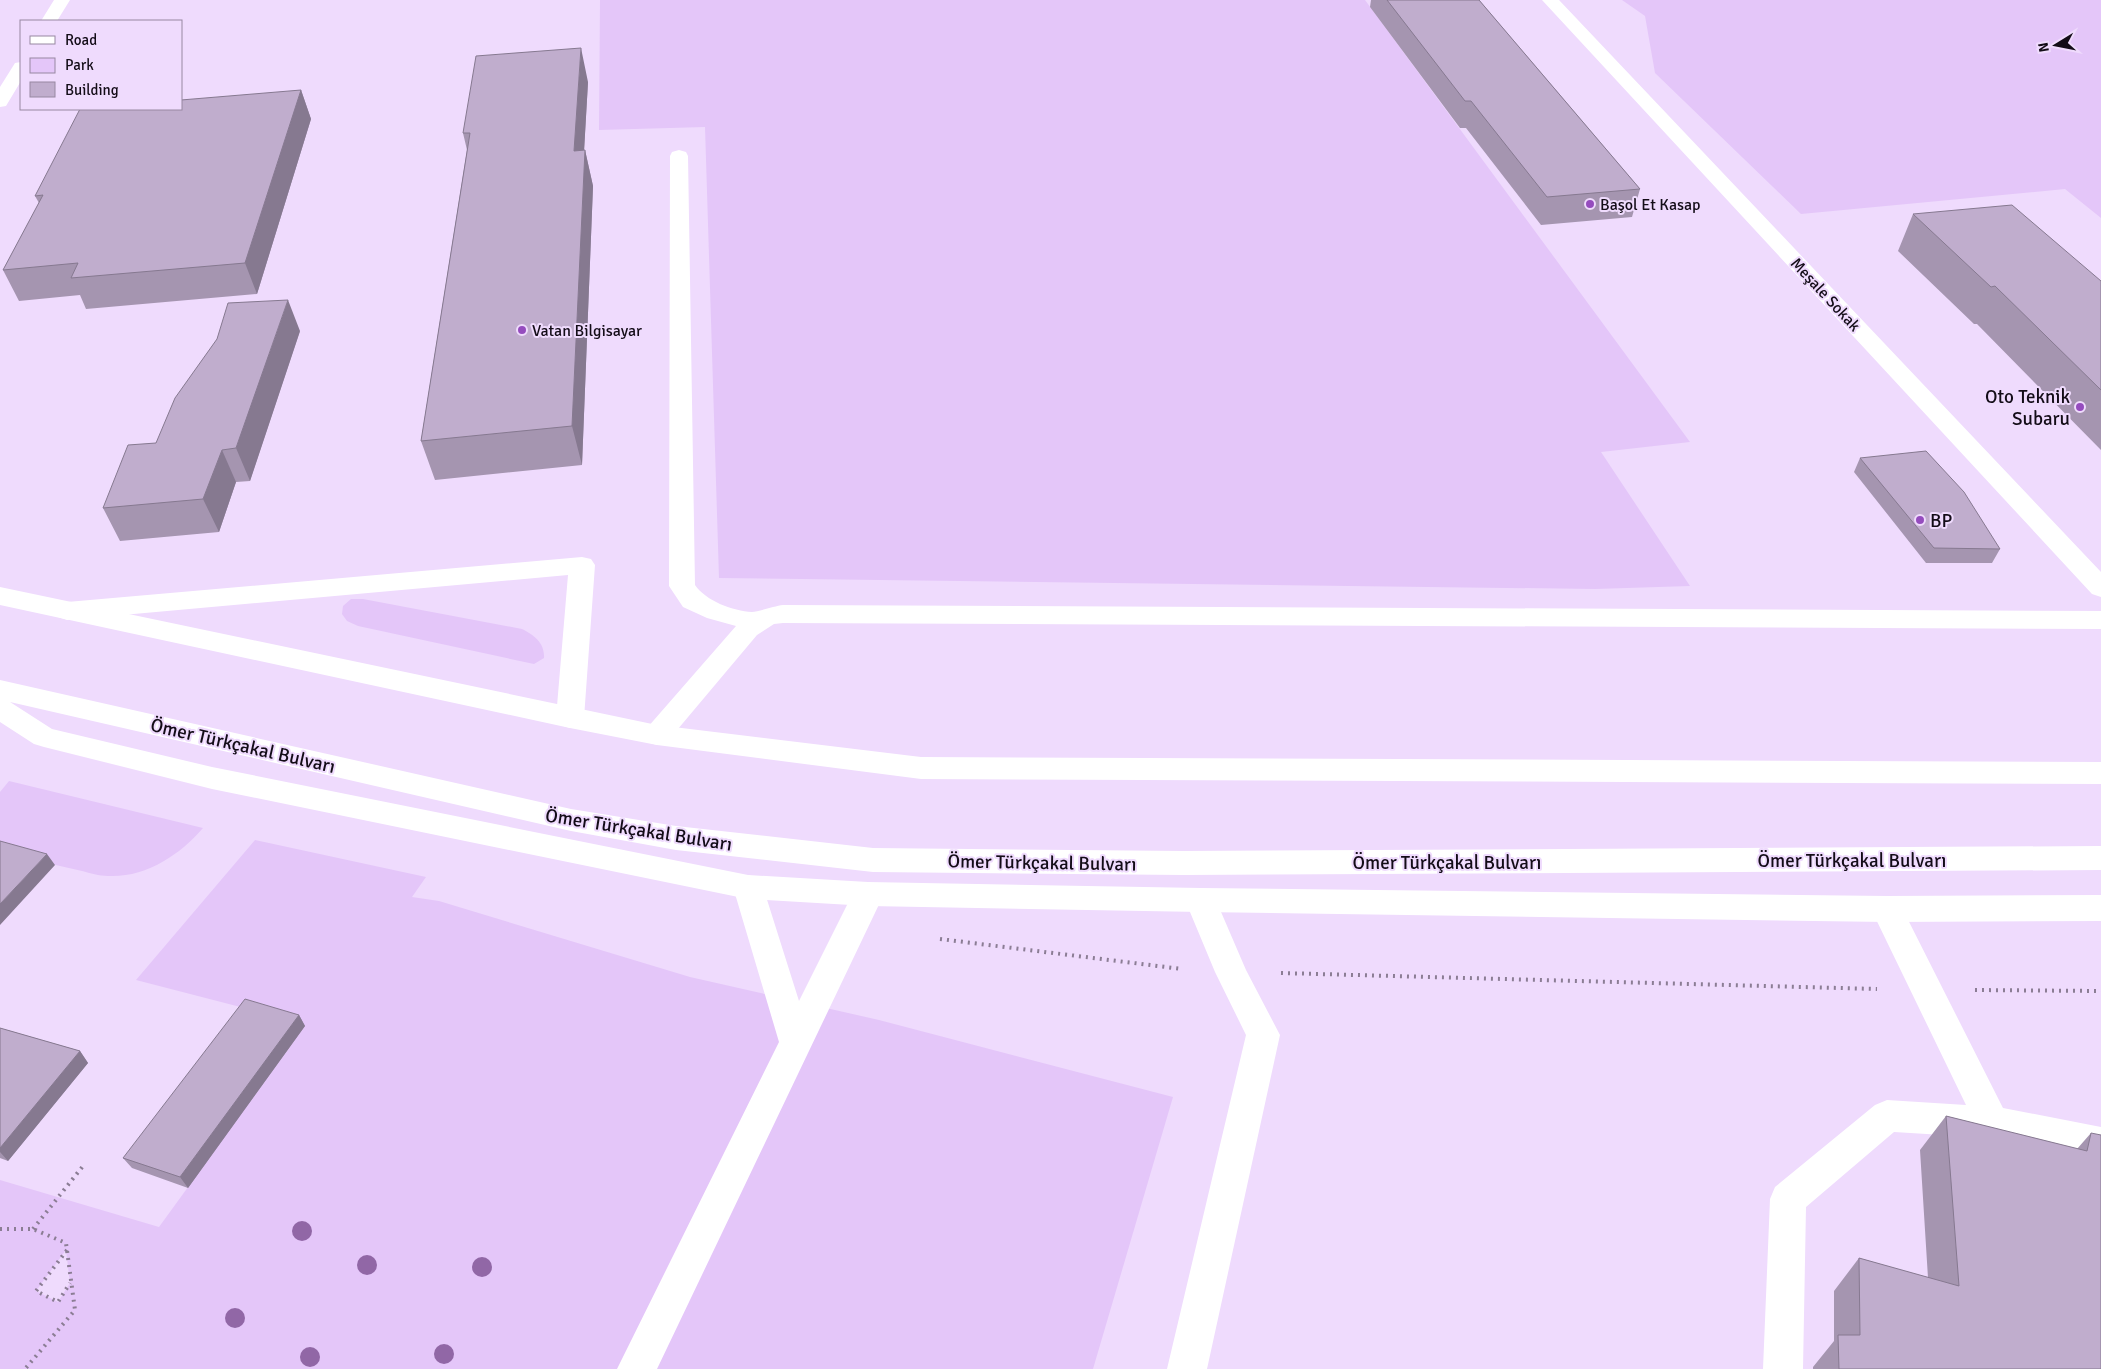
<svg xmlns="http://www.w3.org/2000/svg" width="2101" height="1369" viewBox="0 0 2101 1369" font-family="Signika,sans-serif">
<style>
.green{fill:#e4c6f9;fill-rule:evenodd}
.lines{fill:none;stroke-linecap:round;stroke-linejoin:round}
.path{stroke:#8b7d94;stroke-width:4;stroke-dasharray:2 5;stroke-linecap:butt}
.minor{fill:#fff;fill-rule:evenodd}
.major{fill:#fff;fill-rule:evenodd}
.tree{fill:#9167a6}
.wall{fill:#a595b0}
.shaded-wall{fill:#867990}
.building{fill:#c0adcd;stroke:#867990}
.poi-dot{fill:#954cbe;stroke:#efdbfd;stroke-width:2}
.labels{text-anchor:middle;stroke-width:4;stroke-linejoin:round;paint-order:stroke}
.far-poi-label{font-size:16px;fill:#130c17;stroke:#efdbfd;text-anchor:start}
.far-street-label{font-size:16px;fill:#130c17;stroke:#efdbfd}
.poi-label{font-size:19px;fill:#130c17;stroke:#efdbfd;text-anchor:end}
.street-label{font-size:19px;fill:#130c17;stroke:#efdbfd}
</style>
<rect width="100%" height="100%" fill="#efdbfd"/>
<path class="green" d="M600,0h765l325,442 -89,10 89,134 -95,3 -876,-11 -14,-451 -106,3z
M1622,0h479v218l-36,-29 -264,25 -146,-141 -10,-57z
M351,599h12l159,30c12,6 23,14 22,29l-10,6 -176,-38 -11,-5 -5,-7 1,-8z
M9,781l194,47c-23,27 -58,50 -95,48 -9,0 -18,-3 -26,-5 -28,-6 -55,-13 -82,-20v-59z
M255,840l171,37 -14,20 27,4 251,76 189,43 294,77 -80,272h-1093v-189l159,47 146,-201 -53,-16 -116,-30zM66,1250l4,33 -12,19 -22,-11z"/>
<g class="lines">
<path class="path" d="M940,939l242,30
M1281,973l596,16
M1975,990l126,1
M0,1229h33l33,14 9,67 -50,59
M33,1229l50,-63
M67,1250l-31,41 22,11 12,-19"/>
<path class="minor" d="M54,0h16l-13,21h-16z
M1542,0h17l542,572v25l-9,-3z
M21,62v19l-15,25 -6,1v-20l15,-24z
M679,150l7,2 2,4 7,429c11,16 38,26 57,27 6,0 22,-6 31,-7l1318,6v18l-1318,-6 -9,1 -17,11 -90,107 -10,3 -10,-3 -4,-7 4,-7 89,-102 -29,-8 -24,-11 -14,-21 1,-430 2,-4z
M582,557l9,2 4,6 -11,153 -4,7 -10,3 -10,-3 -4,-7 12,-143 -501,45 -9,-3 -4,-6 4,-6 9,-3z
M748,875l11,3 4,9 36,114 58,-116 11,-3 11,3 5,9 -227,475h-40l162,-327 -46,-155 4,-9z
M1201,888l11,3 34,79 34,65 -73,334h-40l79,-334 -31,-63 -30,-72 5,-9z
M1887,896l11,4 105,208 98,19v32l-109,-21 -98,-6 -88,75 -3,162h-40l7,-170 5,-12 100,-82 12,-5 79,5 -95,-196 5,-9z"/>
<path class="major" d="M0,587l657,138 264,32 1180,5v22l-1180,-5 -264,-34 -87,-17 -570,-123z
M0,680l571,129 105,17 197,22 311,3 917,-5v24l-917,5 -311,-3 -197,-22 -105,-19 -561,-129 42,27 160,38 536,108 120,7 333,6 686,8 214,-1v26l-214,1 -686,-10 -333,-6 -120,-7 -536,-110 -168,-42 -10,-3 -34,-22z"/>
</g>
<g class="tree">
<circle cx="302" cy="1231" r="10"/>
<circle cx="367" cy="1265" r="10"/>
<circle cx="482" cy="1267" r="10"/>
<circle cx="235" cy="1318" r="10"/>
<circle cx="444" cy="1354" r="10"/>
<circle cx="310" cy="1357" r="10"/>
</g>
<path class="wall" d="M1371,0h108l161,189 -8,28 -91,8 -75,-97h-6l-90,-121z
M588,82l-4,68h1l8,36 -11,279 -147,15 -14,-39 46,-291 -4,-17z
M301,90l10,29 -54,175 -171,15 -6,-14 -61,6 -16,-31 36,-67 -4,-7z
M1913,214l188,67v169l-124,-126h-3l-76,-73z
M300,331l-50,150 -14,1 -17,50 -99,9 -17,-33 53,-65z
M1860,458l140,91 -8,14h-66l-72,-91z
M299,1015l6,11 -117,162 -56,-20 -9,-10z
M0,1028l80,23 8,12 -80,98 -8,-3z
M1946,1116l131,33 14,-16 10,236h-288v-2l21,-26v-50l25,-33 69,20 -8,-128z"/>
<path class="shaded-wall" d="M581,48l7,34 -6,105 -8,-36z
M301,90l10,29 -54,175 -12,-31z
M585,150l8,36 -11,279 -10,-39z
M288,300l12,31 -50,150 -14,-33z
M222,450l14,32 -17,50 -16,-33z
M47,854l8,11 -55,60v-21z
M299,1015l6,11 -117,162 -8,-11z
M80,1051l8,12 -80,98 -8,-9v-4z"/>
<path class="building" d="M1387,0h92l161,189 -93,8 -76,-96h-6z
M581,48l-7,103 11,-1 -13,276 -151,15 49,-308h-7l13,-77z
M301,90l-56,173 -174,15 7,-15 -75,7 40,-75 -8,1 45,-87h101v-9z
M2012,205l89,76v109l-106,-104 -4,1 -78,-73z
M288,300l-52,148 -14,2 -19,49 -100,9 25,-63 28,-2 19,-45 42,-59 11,-36z
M1926,451l38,41 36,57 -66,-1 -74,-90z
M0,841l47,13 -47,50z
M245,999l54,16 -119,162 -57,-19z
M0,1028l80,23 -80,97z
M1946,1116l141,35 4,-18 10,2v234h-262l-1,-34h22l-1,-77 100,28z"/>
<g class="poi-dot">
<circle cx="1590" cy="204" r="5"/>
<circle cx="522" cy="330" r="5"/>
<circle cx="2080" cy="407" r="5"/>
<circle cx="1920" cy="520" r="5"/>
</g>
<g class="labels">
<g class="far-poi-label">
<text x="1600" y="210">Başol Et Kasap</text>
<text x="532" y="336">Vatan Bilgisayar</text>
</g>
<g class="far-street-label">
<text transform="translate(1826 294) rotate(47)" y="6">Meşale Sokak</text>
</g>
<g class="poi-label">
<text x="2070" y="403">Oto Teknik<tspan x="2070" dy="22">Subaru</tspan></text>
<text x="1930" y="527" text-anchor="start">BP</text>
</g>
<g class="street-label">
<text transform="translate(243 745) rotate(13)" y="7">Ömer Türkçakal Bulvarı</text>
<text transform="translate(639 829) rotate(9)" y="7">Ömer Türkçakal Bulvarı</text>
<text x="1852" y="867">Ömer Türkçakal Bulvarı</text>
<text transform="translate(1042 862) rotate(1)" y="7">Ömer Türkçakal Bulvarı</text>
<text x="1447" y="869">Ömer Türkçakal Bulvarı</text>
</g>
</g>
<rect x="20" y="20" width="162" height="90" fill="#efdbfd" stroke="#9788a1"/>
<rect x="30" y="36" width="25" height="8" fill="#ffffff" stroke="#9788a1"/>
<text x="65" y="45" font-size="15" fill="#130c17">Road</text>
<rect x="30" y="58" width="25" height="15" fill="#e4c6f9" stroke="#9788a1"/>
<text x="65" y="70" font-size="15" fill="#130c17">Park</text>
<rect x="30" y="82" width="25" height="15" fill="#c0adcd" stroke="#9788a1"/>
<text x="65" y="95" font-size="15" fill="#130c17">Building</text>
<g transform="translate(2056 45) rotate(260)" stroke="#efdbfd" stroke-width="4" paint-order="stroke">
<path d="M0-4L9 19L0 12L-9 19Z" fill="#130c17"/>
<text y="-8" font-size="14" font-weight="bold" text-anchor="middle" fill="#130c17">N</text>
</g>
</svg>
